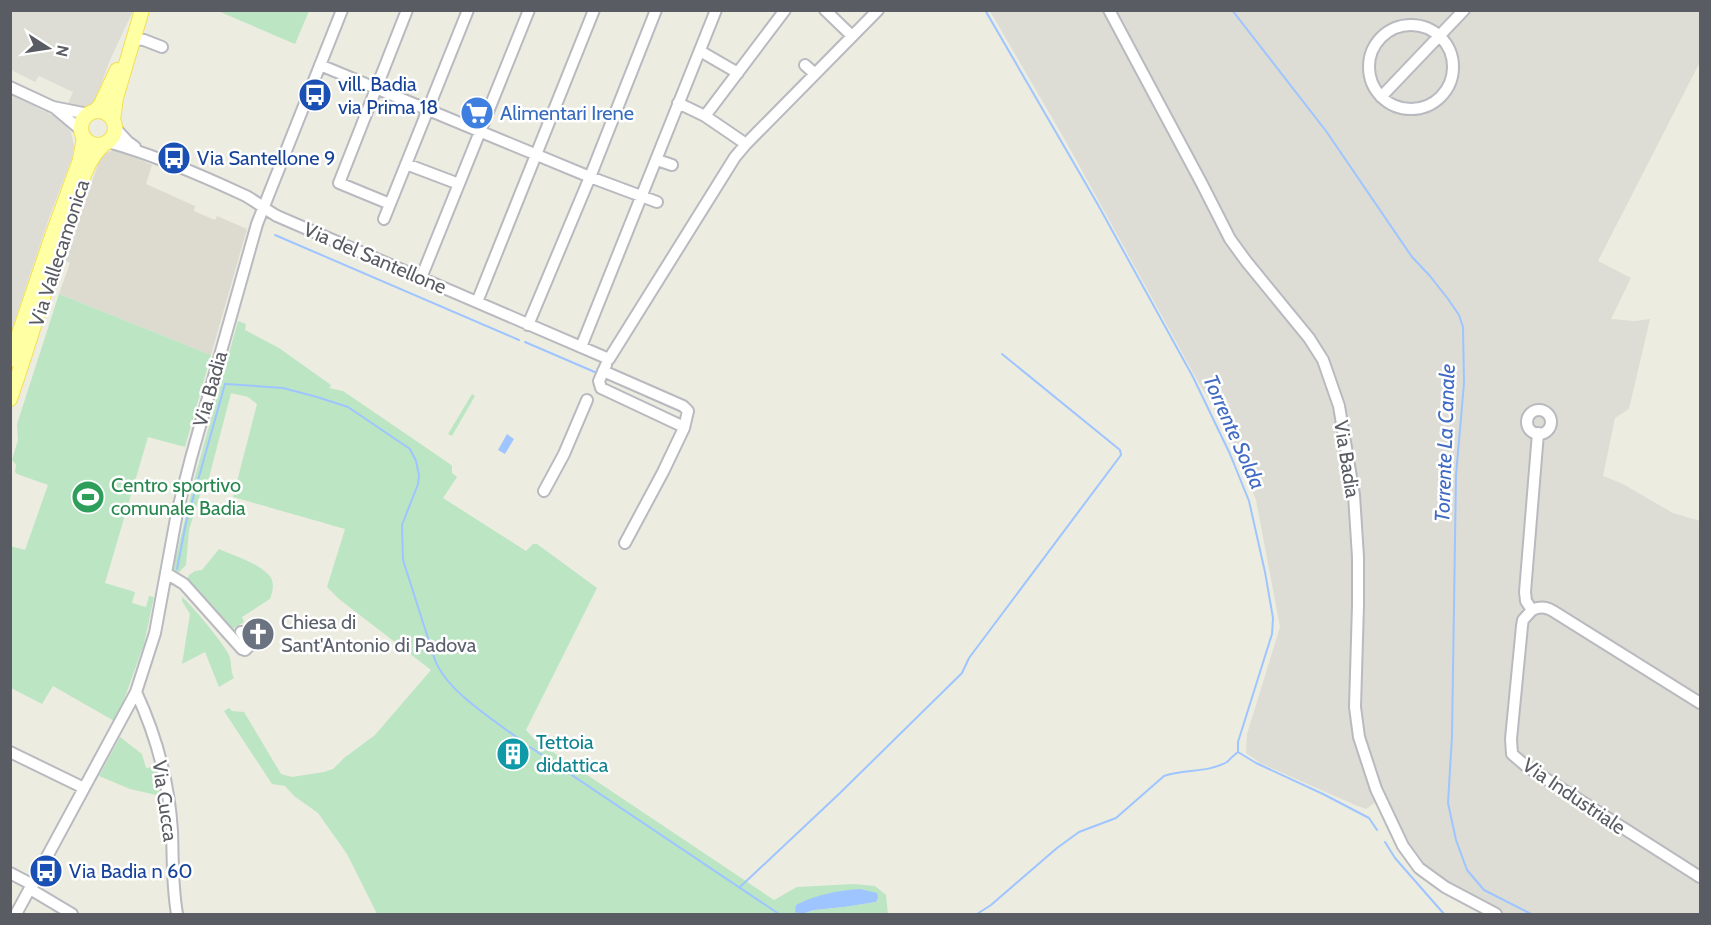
<svg xmlns="http://www.w3.org/2000/svg" width="1711" height="925" viewBox="0 0 1711 925" font-family="Cabin,sans-serif">
<style>
.industrial{fill:#ddddd5}
.education{fill:#dddbcf}
.green{fill:#bce5c3;fill-rule:evenodd}
.water{fill:#9ec5ff}
.lines{fill:none;stroke-linecap:round;stroke-linejoin:round}
.stream{stroke:#9ec5ff;stroke-width:2}
.minor-casing{stroke:#b9bac0;stroke-width:14}
.major-casing{stroke:#f2e054;stroke-width:16}
.minor{stroke:#fff;stroke-width:10}
.major{stroke:#ffffa3;stroke-width:14}
.labels{text-anchor:middle;stroke-width:5;stroke-linejoin:round;paint-order:stroke}
.transit-label{font-size:20px;fill:#164399;stroke:#fff;text-anchor:start}
.shop-label{font-size:20px;fill:#366cbe;stroke:#fff;text-anchor:start}
.street-label{font-size:20px;fill:#595c62;stroke:#fff}
.leisure-label{font-size:20px;fill:#27864d;stroke:#fff;text-anchor:start}
.worship-label{font-size:20px;fill:#5b616d;stroke:#fff;text-anchor:start}
.culture-label{font-size:20px;fill:#0d838f;stroke:#fff;text-anchor:start}
.water-label{font-size:21px;font-style:italic;fill:#416ac3;stroke:#fff}
</style>
<rect width="100%" height="100%" fill="#edece1"/>
<path class="industrial" d="M11,11h122l-23,49 -15,41 -4,4 -7,3h-7l-9,-5 5,-11 -34,-16 -4,6 -24,-12z
M990,11h710v51l-102,199 33,17 -20,41 24,2 15,-2 -21,90 -14,9 -12,58 20,8 50,29 27,8v393h-212l-81,-54 -31,-58 -10,7 -11,-4 -95,-42 -14,-10 1,-19 33,-107 -24,-127 -33,-77 -27,-45 -127,-231z
M10,94l52,26 9,12 3,14 -2,12 -23,60 -38,114z"/>
<path class="education" d="M118,150l34,15 -6,19 49,22 -1,5 21,9 2,-4 30,13 -36,126 -152,-61 11,-31 -6,-3 36,-101 6,-6 5,-2z"/>
<path class="green" d="M218,11h91l-14,33z
M59,294l152,61 -26,92 -37,-10 -43,146 30,9 -3,11 14,4 3,-11 5,1 -10,47 -28,78 -63,-36 -11,18 -31,-16 -1,-142 15,4 23,-65 -31,-11 -2,-2 1,-7 -4,-5 6,-20 -1,-16z
M238,321l8,3 -1,6 34,18 52,37 -2,3 14,3 107,73 2,2v7l5,4 -14,21 83,53 7,-7h4l60,44 -71,142 9,10 239,160 23,-13 57,-3 21,2 11,9 2,19h-511l-30,-60 -29,-41 -24,-17 -9,-10 -13,-2 -48,-73 5,-3 3,3 12,1 37,62 11,3 32,-5 9,-3 11,-11 31,-23 56,-65 -92,-71 -12,-12 18,-58 -112,-32 24,-93 -9,-7 -17,-4 -26,100 -3,-5 -9,-4zM860,889l18,8 -2,5 -32,5 -30,3 -12,4z
M472,394l3,2 -23,40 -4,-2z
M192,490l6,1 2,4 -11,35 -3,35 -9,9 -4,-5z
M219,549c13,6 48,17 53,31 2,7 0,13 -2,19l-28,18 2,5 -15,9 -43,-47 3,-9 6,-4 7,-1z
M182,597c9,7 42,47 47,58 3,7 1,16 5,23l-15,9 -14,-35 -23,12 8,-50 -8,-13z
M120,737l22,17 4,14 13,-2 6,31 -35,-8 -31,-13z"/>
<path class="water" d="M507,434l7,5 -9,15 -7,-4z
M860,889l17,4 1,5 -2,4 -32,5 -30,3 -12,4 -7,-2 1,-7c21,-11 40,-14 64,-16z"/>
<g class="lines">
<path class="stream" d="M985,10l112,193 96,174 37,77 19,47 16,71 8,46 -1,16 -34,108v10l18,11 67,31 46,24 8,12
M1232,10l94,121 86,126 18,19 18,23 11,16 4,12 1,56 -8,92 -4,261 -4,67 8,37 11,30 17,20 47,24
M275,235l244,105
M525,342l72,31
M226,384l57,4 34,9 31,10 62,42 6,12 3,14 -1,9 -16,41 1,35 32,100c12,31 57,59 84,79
M646,396l36,16
M177,569l9,-46 39,-139
M530,747l249,167
M1385,842l10,16 49,56
M740,887l100,-94 122,-120 7,-15 152,-203 -1,-5 -118,-96
M977,914l14,-9 66,-57 22,-16 37,-14 48,-42c20,-7 44,-3 63,-14 3,-3 7,-7 11,-10"/>
<defs>
<path id="minor" d="M825,10l27,26
M1109,10l93,174 28,55 16,22 63,77 14,22 16,46 15,89 4,62v48l-3,102 4,30 17,52 27,57 16,22 26,19 51,27
M1369 67a42 42 0 1 1 84 0a42 42 0 1 1-84 0Z
M133,39l11,1 18,7
M700,51l38,22
M320,65l270,112 67,25
M805,65l10,9
M10,87l43,20 35,7
M1381,97l83,-87
M678,103l27,13 41,28
M56,109l25,21
M705,116l80,-106
M115,128l13,14 7,5
M108,142c47,13 93,33 138,54 11,6 20,14 31,20l332,143 126,-202 11,-13 132,-134
M657,160l15,5
M406,164l53,20
M390,204l-51,-21 68,-173
M384,219l84,-209
M421,278l108,-268
M477,302l117,-292
M528,325l62,-148 66,-167
M581,347l135,-337
M606,365l-7,16 2,7 83,39
M603,371l80,35 5,5 -4,17 -21,44 -38,71
M1527 422a12 12 0 1 1 24 0a12 12 0 1 1-24 0Z
M1538,433l-13,159 1,9 6,9c8,-4 14,-3 21,1l147,92
M544,491l20,-37 23,-54
M166,573l18,11 58,65 3,1 4,-4v-3l-8,-11
M1532,610l-9,10 -1,6 -11,113 1,15 14,12 174,111
M136,692c20,43 33,91 36,139 1,29 0,54 5,83
M10,752l74,36
M10,873l23,12
M30,889l42,25
M16,914l120,-222 19,-59 22,-120 14,-55 66,-234 85,-214"/>
<path id="major" d="M95,111l5,-5 17,-36
M81 128a17 17 0 1 1 34 0a17 17 0 1 1-34 0Z
M113,120l3,-22 26,-88
M10,360l41,-121 29,-79 4,-22
M10,399c22,-63 39,-127 62,-189 8,-22 13,-48 31,-65"/>
</defs>
<use href="#minor" class="minor-casing"/>
<use href="#major" class="major-casing"/>
<use href="#minor" class="minor"/>
<use href="#major" class="major"/>
</g>
<defs>
<symbol id="bus-disc" viewBox="-11 -11 22 22"><circle r="9.5" fill="#1a4fb4" stroke="#fff"/><path d="M-5-6H5V4H4V6H2V4H-2V6H-4V4H-5ZM-3.5-4V0h7V-4ZM-3.5 1.2v1.5H-2V1.2ZM2 1.2v1.5H3.5V1.2Z" fill="#fff"/></symbol>
<symbol id="supermarket-disc" viewBox="-11 -11 22 22"><circle r="9.5" fill="#3f7fe0" stroke="#fff"/><path d="M-6-5.5h2.5l.6 2H6L4.5 2H-2.5L-4.4-4H-6ZM-1.5 3.2a1.3 1.3 0 1 0 .1 0ZM3 3.2a1.3 1.3 0 1 0 .1 0Z" fill="#fff"/></symbol>
<symbol id="stadium-disc" viewBox="-11 -11 22 22"><circle r="9.5" fill="#2e9e5b" stroke="#fff"/><path d="M0-5a6.5 5 0 1 0 0 10a6.5 5 0 1 0 0-10ZM-3.5-1.8h7v3.6h-7Z" fill="#fff"/></symbol>
<symbol id="church-disc" viewBox="-11 -11 22 22"><circle r="9.5" fill="#6b7280" stroke="#fff"/><path d="M-1.2-6h2.4v3.5h3.3v2.4h-3.3V6h-2.4V-.1h-3.3v-2.4h3.3Z" fill="#fff"/></symbol>
<symbol id="building-disc" viewBox="-11 -11 22 22"><circle r="9.5" fill="#0f9aa8" stroke="#fff"/><path d="M-4-6H4V6H1V3H-1V6H-4ZM-2.5-4.3h1.7v1.8h-1.7ZM.8-4.3h1.7v1.8H.8ZM-2.5-1h1.7V.8h-1.7ZM.8-1h1.7V.8H.8Z" fill="#fff"/></symbol>
</defs>
<g fill-rule="evenodd">
<use href="#bus-disc" x="296" y="76" width="38" height="38"/>
<use href="#supermarket-disc" x="458" y="94" width="38" height="38"/>
<use href="#bus-disc" x="155" y="139" width="38" height="38"/>
<use href="#stadium-disc" x="69" y="478" width="38" height="38"/>
<use href="#church-disc" x="239" y="615" width="38" height="38"/>
<use href="#building-disc" x="494" y="735" width="38" height="38"/>
<use href="#bus-disc" x="27" y="852" width="38" height="38"/>
</g>
<g class="labels">
<g class="transit-label">
<text x="338" y="91">vill. Badia<tspan x="338" dy="23">via Prima 18</tspan></text>
<text x="197" y="165">Via Santellone 9</text>
<text x="69" y="878">Via Badia n 60</text>
</g>
<g class="shop-label">
<text x="500" y="120">Alimentari Irene</text>
</g>
<g class="street-label">
<text transform="translate(59 253) rotate(-72)" y="7">Via Vallecamonica</text>
<text transform="translate(375 258) rotate(23)" y="7">Via del Santellone</text>
<text transform="translate(210 389) rotate(-74)" y="7">Via Badia</text>
<text transform="translate(1347 459) rotate(81)" y="7">Via Badia</text>
<text transform="translate(1574 796) rotate(34)" y="7">Via Industriale</text>
<text transform="translate(165 801) rotate(82)" y="7">Via Cucca</text>
</g>
<g class="leisure-label">
<text x="111" y="492">Centro sportivo<tspan x="111" dy="23">comunale Badia</tspan></text>
</g>
<g class="worship-label">
<text x="281" y="629">Chiesa di<tspan x="281" dy="23">Sant'Antonio di Padova</tspan></text>
</g>
<g class="culture-label">
<text x="536" y="749">Tettoia<tspan x="536" dy="23">didattica</tspan></text>
</g>
<g class="water-label">
<text transform="translate(1234 432) rotate(66)" y="7">Torrente Solda</text>
<text transform="translate(1445 443) rotate(-88)" y="7">Torrente La Canale</text>
</g>
</g>
<rect width="1711" height="925" fill="none" stroke="#595c62" stroke-width="24"/>
<g transform="translate(48 48) rotate(102)" stroke="#ffffff" stroke-width="4.5" paint-order="stroke">
<path d="M0-4.5L10 22L0 15L-10 22Z" fill="#595c62"/>
<text y="-9" font-size="16" font-weight="bold" text-anchor="middle" fill="#595c62">N</text>
</g>
</svg>
